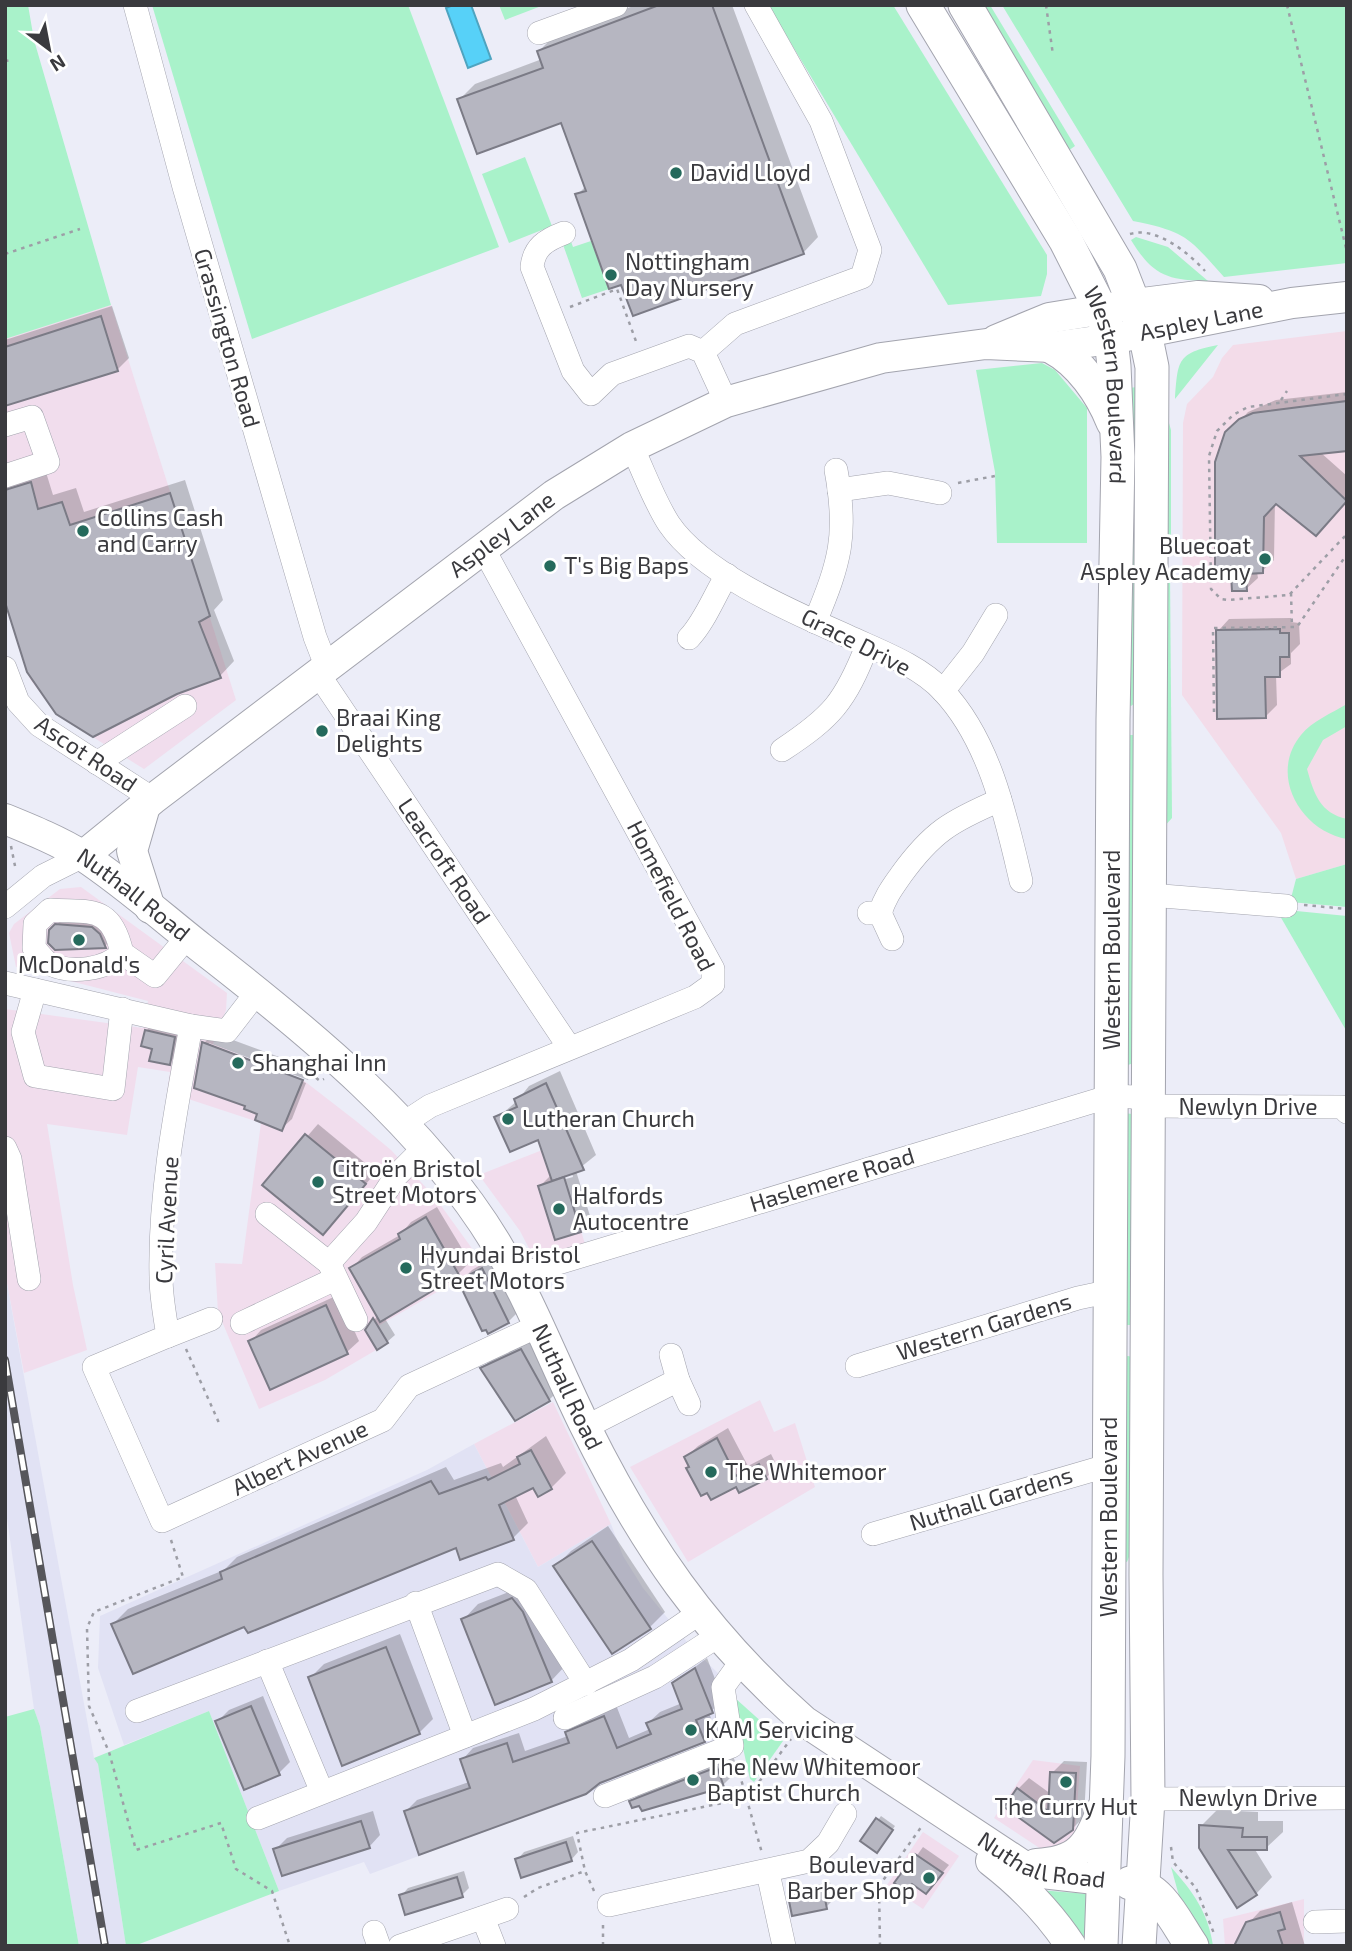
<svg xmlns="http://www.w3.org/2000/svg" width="1352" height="1951" font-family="'Exo 2',sans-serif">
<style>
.commercial{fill:#f1dded}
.built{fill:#e1e2f4}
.education{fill:#f3dce9}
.green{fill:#a9f2ca}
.water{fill:#57d1f8;stroke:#4ea4c0;stroke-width:2}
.shadow{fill:#0003;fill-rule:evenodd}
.building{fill:#b6b6c1;stroke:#7b7b86;stroke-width:2}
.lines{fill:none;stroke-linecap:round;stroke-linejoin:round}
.minor-casing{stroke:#a3a4ae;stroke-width:24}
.major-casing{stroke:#a3a4ae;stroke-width:32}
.highway-casing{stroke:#a3a4ae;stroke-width:35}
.path{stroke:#9d9ea6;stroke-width:2.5;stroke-dasharray:3.5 5;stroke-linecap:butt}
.minor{stroke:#fff;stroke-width:23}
.major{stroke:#fff;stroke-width:30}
.highway{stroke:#fff;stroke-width:33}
.rail-casing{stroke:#56565b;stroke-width:8}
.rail{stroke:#fff;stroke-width:5;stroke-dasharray:16;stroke-linecap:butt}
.poi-dot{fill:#256a5c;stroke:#fff;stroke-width:2.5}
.labels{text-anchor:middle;stroke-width:6;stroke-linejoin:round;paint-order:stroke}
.poi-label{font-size:23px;fill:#3a3a3e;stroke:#fff;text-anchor:start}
.street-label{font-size:23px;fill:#3a3a3e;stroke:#fff}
</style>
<rect width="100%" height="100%" fill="#ecedf8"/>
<g class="commercial">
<path d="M111 305 236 700 144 769 56 714 30 679 5 602V339Z"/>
<path d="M81 887 227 993 226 1010 213 1044 303 1080 356 1121 391 1150 434 1196 484 1265 378 1326 388 1343 325 1380 259 1409 218 1312 215 1263 242 1264 261 1123 167 1092 170 1072 138 1067 127 1135 47 1124 73 1285 87 1350 24 1373 5 1273V1009L143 1028 148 1001 16 967 9 933 14 924 60 889Z"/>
<path d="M555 1145 585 1244 535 1260 520 1231 479 1175Z"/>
<path d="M760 1400 774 1432 795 1423 815 1487 688 1562 630 1467Z"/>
<path d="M553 1402 611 1524 538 1567 474 1444Z"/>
<path d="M1033 1760 1080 1766 1075 1836 1065 1846 1044 1851 994 1818Z"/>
<path d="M923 1832 959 1856 923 1909 887 1885Z"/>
<path d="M1304 1899V1946H1225L1223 1919Z"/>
</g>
<g class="built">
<path d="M5 1273 94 1758 98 1764 126 1946H79L40 1726 34 1709 5 1504Z"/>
<path d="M474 1444 538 1567 611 1524 623 1556 643 1588 692 1648 722 1677 725 1738 586 1794 370 1874 364 1862 279 1891 209 1711 124 1745 98 1668 100 1616 427 1470Z"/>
</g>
<path class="education" d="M1347 331V864L1296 879 1281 833 1182 695 1183 423 1187 404 1213 377 1222 358 1233 345Z"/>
<g class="green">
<path d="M5 5H28L34 40 111 305 5 339Z"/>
<path d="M152 5H408L499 247 252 339Z"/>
<path d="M499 5H544L505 20Z"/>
<path d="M768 5H893L1047 255V274L1041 296 948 305Z"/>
<path d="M982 5H990L1075 146 1068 151Z"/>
<path d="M1002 5H1347V263L1224 277C1188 237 1187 232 1133 221Z"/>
<path d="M525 157 552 226 509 243 482 174Z"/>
<path d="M569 236 573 247 591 241 609 289 582 298 561 239Z"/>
<path d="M1136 237 1168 247 1208 281C1167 280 1153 276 1131 240Z"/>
<path d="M1218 345 1175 399C1178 360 1177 353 1218 345Z"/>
<path d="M1042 363 1055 370 1087 408V543H997L995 472 976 370Z"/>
<path d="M1138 387 1135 703 1131 706 1126 703 1128 388Z"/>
<path d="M1167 416 1171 430V544H1164Z"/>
<path d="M1164 570 1170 572 1172 818 1161 830Z"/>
<path d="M1347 704V726L1323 740 1307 769C1314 794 1320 813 1347 819V839C1301 831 1268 775 1301 735 1312 721 1332 713 1347 704Z"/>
<path d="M1130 735H1134L1133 1063 1126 1066 1124 737Z"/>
<path d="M1347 864V907L1290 902 1296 879Z"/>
<path d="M1276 909 1347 916V1032Z"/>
<path d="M1124 1113 1132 1114 1133 1322 1130 1325H1127Z"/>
<path d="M1128 1356 1132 1357 1133 1547 1127 1562 1119 1560 1123 1357Z"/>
<path d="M735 1698 783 1741 754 1782 750 1779 732 1700Z"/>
<path d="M34 1709 40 1726 79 1946H5V1717Z"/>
<path d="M209 1711 279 1891 134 1946H126L98 1764 94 1758Z"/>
<path d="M1171 1867C1193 1892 1208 1912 1213 1946H1204L1181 1903Z"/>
<path d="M1039 1890 1088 1894 1084 1944Z"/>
</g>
<path class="water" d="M453 5H471L491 59 468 68 446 8Z"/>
<g class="shadow">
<path d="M636 5H732L818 237 803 253 622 283 577 195 586 186 562 121 459 100 475 84 542 59 539 51 554 36Z"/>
<path d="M112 306 129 358 117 370 5 405V340Z"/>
<path d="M1347 392V449L1320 452 1347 476V500L1327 522 1275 500 1274 560 1262 571 1257 572 1258 578 1246 589 1217 455 1222 441 1248 412 1276 400Z"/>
<path d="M45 469 53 495 76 488 84 512 185 480 223 600 214 610 234 661 220 676 5 596V475Z"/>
<path d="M1291 618V622L1299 623 1300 644 1291 653V664L1276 675 1277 705 1265 717 1218 631 1229 619Z"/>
<path d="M68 914 116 935 104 947 50 931Z"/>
<path d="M154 1023 181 1030 176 1056 169 1063 154 1047 146 1031Z"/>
<path d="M214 1033 312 1069 308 1080 209 1043V1047L306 1083 292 1119 281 1129 247 1105 204 1043Z"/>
<path d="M560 1071 596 1155 576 1171 591 1219 580 1230 540 1186 552 1174 539 1137 497 1118 517 1101 529 1086ZM572 1173 573 1177 551 1183V1180Z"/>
<path d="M318 1124 376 1172 334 1222 265 1185Z"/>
<path d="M437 1207 470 1262 458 1274 384 1317 395 1335 387 1342 367 1330 378 1315 351 1269 362 1257 400 1235 411 1222Z"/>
<path d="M494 1257 519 1311 508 1322 460 1282 472 1270Z"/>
<path d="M338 1295 359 1341 347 1352 271 1388 250 1342 261 1330Z"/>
<path d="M532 1340 560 1389 549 1400 482 1368 493 1358Z"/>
<path d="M728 1428 748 1466 771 1454 777 1466 766 1478 708 1490 686 1457 698 1446Z"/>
<path d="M546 1436 566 1473 551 1488 534 1485 515 1495 528 1523 513 1538 457 1545 245 1625 113 1624 128 1609 224 1570 237 1557 446 1467 454 1480 501 1463 503 1467Z"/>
<path d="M608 1526 665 1612 650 1627 556 1566 571 1551Z"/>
<path d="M529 1584 566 1665 551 1681 463 1620 478 1604Z"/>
<path d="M400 1634 433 1719 419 1733 310 1678 324 1664Z"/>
<path d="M707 1658 723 1700 709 1713 715 1729 704 1740 406 1811 417 1800 469 1782 462 1760 473 1748 519 1733 525 1751 568 1736 567 1732 578 1721 616 1705 629 1738 650 1729 648 1723 660 1712 682 1703 674 1683Z"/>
<path d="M263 1696 290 1762 279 1773 218 1721 229 1710Z"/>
<path d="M732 1753 738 1770 723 1785 640 1803 631 1802 647 1786Z"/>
<path d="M1064 1761 1087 1762 1084 1817 1072 1829 1018 1789 1029 1778 1051 1794 1052 1773Z"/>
<path d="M1217 1810 1258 1812V1821H1283V1832L1266 1848H1254L1272 1877 1256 1894 1201 1826Z"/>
<path d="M373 1811 380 1835 369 1847 275 1850 287 1838Z"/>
<path d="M881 1816 895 1826 880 1848 862 1841Z"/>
<path d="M573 1836 578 1852 571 1860H517L524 1852Z"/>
<path d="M923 1847 949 1865 933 1884 897 1883Z"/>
<path d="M464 1871 469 1888 462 1895 401 1896 408 1888Z"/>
<path d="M830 1882 833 1900 826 1907 790 1896 797 1889Z"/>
<path d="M1292 1902 1305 1946H1238L1244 1928 1260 1911Z"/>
</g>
<g class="building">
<path d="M659 5H712L804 254 633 316 621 285 609 289 575 194 586 191 561 123 477 154 457 99 543 68 537 51Z"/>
<path d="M101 316 118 371 5 406V347Z"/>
<path d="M1347 401V451L1300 456 1347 501 1316 536 1276 504 1264 517 1263 573 1246 574 1247 591H1232L1231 574 1215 575V462L1225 432 1239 419 1253 413Z"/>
<path d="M31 482 38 509 62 502 70 525 170 493 210 616 199 622 221 678 177 694 93 737 56 714 27 672 5 602V490Z"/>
<path d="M1280 629V633H1289V657H1280V677H1265L1266 718 1217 719 1216 630Z"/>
<path d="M55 924 92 927 100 934 106 948 55 950 48 943 49 930Z"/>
<path d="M145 1030 175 1037 170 1065 149 1061 152 1049 141 1046Z"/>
<path d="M202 1042 303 1080 282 1131 255 1120 257 1114 244 1109 245 1106 194 1088Z"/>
<path d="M546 1083 584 1170 552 1181 538 1140 510 1152 494 1117 517 1107 514 1099Z"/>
<path d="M305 1134 366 1184 323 1235 262 1185Z"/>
<path d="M564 1177 581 1232 555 1240 538 1186Z"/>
<path d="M426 1217 459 1275 380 1322 349 1268 400 1239 398 1234Z"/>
<path d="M482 1268 509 1323 488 1334 486 1330 482 1331 458 1281Z"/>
<path d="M326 1305 348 1354 270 1390 248 1341Z"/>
<path d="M373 1318 388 1343 377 1350 365 1330Z"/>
<path d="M521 1349 550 1401 515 1421 480 1368Z"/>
<path d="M717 1438 736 1476 759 1464 767 1479 739 1493 736 1487 711 1500 707 1493 701 1496 686 1468 689 1467 684 1457Z"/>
<path d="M531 1450 552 1489 538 1497 533 1488 499 1505 514 1540 460 1560 456 1548 248 1633 244 1627 133 1674 111 1624 222 1579 220 1572 431 1481 439 1494 486 1477 488 1480 520 1464 517 1457Z"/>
<path d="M592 1541 651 1629 612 1654 553 1566Z"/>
<path d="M512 1598 523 1612 552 1682 495 1705 461 1619Z"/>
<path d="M386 1647 420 1734 342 1766 308 1677Z"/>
<path d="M695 1668 713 1713 696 1720 705 1742 600 1783 586 1794 419 1855 404 1811 470 1788 460 1759 507 1743 513 1762 569 1743 565 1732 604 1716 617 1748 651 1734 646 1723 682 1709 672 1683Z"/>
<path d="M251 1706 280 1775 244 1790 215 1721Z"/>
<path d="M717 1767 724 1787 642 1811 639 1806 632 1808 629 1801Z"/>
<path d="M1050 1772 1076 1773 1073 1830 1054 1843 1004 1807 1017 1788 1048 1811Z"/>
<path d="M876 1818 893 1830 877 1853 860 1841Z"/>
<path d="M361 1821 370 1848 282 1876 273 1849Z"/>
<path d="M1199 1825 1243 1828 1242 1837H1267V1850H1228L1257 1895 1237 1908 1199 1848Z"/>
<path d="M566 1842 572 1861 521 1878 515 1859Z"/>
<path d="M915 1854 943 1873 926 1894 912 1884 906 1891 894 1883Z"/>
<path d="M457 1877 463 1897 405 1915 399 1895Z"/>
<path d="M823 1889 827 1909 792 1916 788 1896Z"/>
<path d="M1280 1912 1285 1929 1278 1931 1283 1946H1234L1246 1922Z"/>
</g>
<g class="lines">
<g class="minor-casing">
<g id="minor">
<path d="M135 5 184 187 315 637 327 668"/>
<path d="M539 33 616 5"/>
<path d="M564 233C546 240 534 247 532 267L573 371 591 394 612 374 689 346 703 352 726 402"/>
<path d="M703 352 735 324 862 277 870 250 821 121 756 5"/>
<path d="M5 425 32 417 48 462 5 476"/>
<path d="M632 447C644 472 654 501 669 524 703 574 793 612 847 636 879 651 919 665 943 691 990 741 1006 817 1021 881"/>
<path d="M839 490 888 483 940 493"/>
<path d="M815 622C840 562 848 535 836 470"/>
<path d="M689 638C705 621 714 596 727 575"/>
<path d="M5 668 18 702 39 725 153 799"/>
<path d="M319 675 569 1047"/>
<path d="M943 691 973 653 996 615"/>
<path d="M782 750C832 717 845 702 867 646"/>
<path d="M97 763 185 706"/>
<path d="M1150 895 1286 906"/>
<path d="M5 907 43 876 83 856"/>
<path d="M869 913H880L892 939"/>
<path d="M880 913C885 897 892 888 901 875 932 832 951 821 1000 800"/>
<path d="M122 953C106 970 71 974 50 964 44 961 39 953 34 948L35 924 50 910C91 913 111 904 122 953L155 976 187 937"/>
<path d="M5 983 191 1026 227 1031 257 992"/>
<path d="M35 990 23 1032 35 1076 113 1089 122 1009"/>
<path d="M191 1026C176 1108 159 1194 161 1277 161 1297 165 1317 168 1336L94 1367 162 1521 383 1420 409 1386 540 1325"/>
<path d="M404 1123 430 1106 695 997 713 984V969L483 548"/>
<path d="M5 1148 10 1159 29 1279"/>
<path d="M267 1214 329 1263 356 1320"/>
<path d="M329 1263 366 1222 396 1176 423 1149"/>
<path d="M515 1276 1111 1096 1135 1097 1148 1106 1342 1107 1347 1112"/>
<path d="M242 1323 335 1279"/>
<path d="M168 1336 211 1319"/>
<path d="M671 1355 678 1380"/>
<path d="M857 1366 1078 1298 1111 1291"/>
<path d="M586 1427 678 1380 689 1404"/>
<path d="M873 1534 1110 1465"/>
<path d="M416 1603 465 1736"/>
<path d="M267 1661 322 1792"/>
<path d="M137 1711 498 1574 526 1590 586 1684"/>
<path d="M565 1718 655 1677 718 1636"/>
<path d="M605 1796 732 1746 723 1687 741 1662"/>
<path d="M1148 1799 1347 1798"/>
<path d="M258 1818 534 1709 631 1660 698 1614"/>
<path d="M768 1873 784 1946"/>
<path d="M609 1905 809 1861 828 1843 845 1814"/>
<path d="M483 1918 494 1946"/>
<path d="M1315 1922 1347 1921"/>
<path d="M374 1932 379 1946"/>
<path d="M400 1946 507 1909"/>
</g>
</g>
<g class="major-casing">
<g id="major">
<path d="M996 340 1049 318 1135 304 1198 296 1259 300"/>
<path d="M145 806 132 851 150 908"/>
<path id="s1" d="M5 819C32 830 59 841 83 856 124 883 162 917 200 947 307 1030 425 1126 496 1243 531 1301 555 1365 585 1426 643 1543 705 1634 804 1721L1022 1865 1042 1873 1104 1880"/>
<path id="s2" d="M83 856 153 799 554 495 632 447 726 402 881 358 986 344 1052 347 1111 339 1292 303 1347 297"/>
<path d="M991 1861C1022 1885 1050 1914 1071 1946"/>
<path d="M1036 1864C1080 1862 1088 1845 1103 1807"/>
</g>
</g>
<g class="highway-casing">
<g id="highway">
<path id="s3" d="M923 5 1066 241 1101 310 1111 339 1114 366 1118 457 1113 720 1108 1756 1101 1946"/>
<path d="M965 5 1120 269 1145 333 1152 367 1146 1575 1148 1799 1139 1946"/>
<path d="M1052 347C1080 362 1101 392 1113 422"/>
<path d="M1130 1883C1161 1886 1176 1923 1192 1946"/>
</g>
</g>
<g class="path">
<path d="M1046 5 1053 55"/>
<path d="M1287 5 1347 252"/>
<path d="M5 61 11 60"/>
<path d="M1130 234C1156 226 1189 253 1205 271"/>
<path d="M5 254 80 229"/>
<path d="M570 307 617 289 637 344"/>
<path d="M1347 394 1248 407 1233 415 1217 431 1209 456 1211 589 1221 599 1228 600 1289 595 1347 534"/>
<path d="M1281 400 1287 391"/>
<path d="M958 483 995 476"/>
<path d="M1291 593 1292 627"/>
<path d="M1214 712 1213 628 1297 627 1347 554"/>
<path d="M11 846 16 871"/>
<path d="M1304 905 1347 909"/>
<path d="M296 1062 320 1081 324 1079"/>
<path d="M186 1349 219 1423"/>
<path d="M171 1540 183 1577 94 1612 87 1628 89 1706 109 1752 136 1850 221 1823 236 1869 272 1891 290 1946"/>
<path d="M737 1765 762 1853"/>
<path d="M1171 1847 1173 1862 1196 1888 1215 1936"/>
<path d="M594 1891 585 1871 577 1833 747 1798 791 1739"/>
<path d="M524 1897 538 1888 585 1871"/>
<path d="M603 1925V1946"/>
<path d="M880 1946 879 1886 922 1826"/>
</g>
<use href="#minor" class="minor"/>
<use href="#major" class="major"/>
<use href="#highway" class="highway"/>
<g class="rail-casing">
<path id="rail" d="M5 1360 105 1946"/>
</g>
<use href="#rail" class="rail"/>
</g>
<g class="poi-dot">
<circle cx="676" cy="173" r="7"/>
<circle cx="611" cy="275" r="7"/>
<circle cx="83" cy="531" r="7"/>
<circle cx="1265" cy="559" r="7"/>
<circle cx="550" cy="566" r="7"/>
<circle cx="322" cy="731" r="7"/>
<circle cx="79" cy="940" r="7"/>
<circle cx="238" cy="1063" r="7"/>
<circle cx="508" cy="1119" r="7"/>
<circle cx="318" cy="1182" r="7"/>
<circle cx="559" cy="1209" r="7"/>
<circle cx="406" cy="1268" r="7"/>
<circle cx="711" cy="1472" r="7"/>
<circle cx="691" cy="1730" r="7"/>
<circle cx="693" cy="1780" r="7"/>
<circle cx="1066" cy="1782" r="7"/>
<circle cx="929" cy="1878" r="7"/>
</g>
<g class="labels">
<g class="poi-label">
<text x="690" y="181">David Lloyd</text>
<text x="625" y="270">Nottingham<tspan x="625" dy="26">Day Nursery</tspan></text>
<text x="97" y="526">Collins Cash<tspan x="97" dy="26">and Carry</tspan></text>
<text x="1251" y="554" text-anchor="end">Bluecoat<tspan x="1251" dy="26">Aspley Academy</tspan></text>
<text x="564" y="574">T's Big Baps</text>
<text x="336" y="726">Braai King<tspan x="336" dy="26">Delights</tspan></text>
<text x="79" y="973" text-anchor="middle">McDonald's</text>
<text x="252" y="1071">Shanghai Inn</text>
<text x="522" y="1127">Lutheran Church</text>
<text x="332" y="1177">Citroën Bristol<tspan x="332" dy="26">Street Motors</tspan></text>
<text x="573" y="1204">Halfords<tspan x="573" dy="26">Autocentre</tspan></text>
<text x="420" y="1263">Hyundai Bristol<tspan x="420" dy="26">Street Motors</tspan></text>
<text x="725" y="1480">The Whitemoor</text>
<text x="705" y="1738">KAM Servicing</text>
<text x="707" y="1775">The New Whitemoor<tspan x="707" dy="26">Baptist Church</tspan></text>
<text x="1066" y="1815" text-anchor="middle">The Curry Hut</text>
<text x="915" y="1873" text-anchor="end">Boulevard<tspan x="915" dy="26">Barber Shop</tspan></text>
</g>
<g class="street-label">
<text dy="8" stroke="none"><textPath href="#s2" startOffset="1274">Aspley Lane</textPath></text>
<text transform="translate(227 338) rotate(74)" y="8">Grassington Road</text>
<text dy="8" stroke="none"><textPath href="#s3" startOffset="429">Western Boulevard</textPath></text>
<text dy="8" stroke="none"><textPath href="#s2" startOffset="528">Aspley Lane</textPath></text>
<text transform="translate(856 642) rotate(27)" y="8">Grace Drive</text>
<text transform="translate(86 754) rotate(34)" y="8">Ascot Road</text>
<text transform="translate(444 861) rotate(56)" y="8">Leacroft Road</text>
<text transform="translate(671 896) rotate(63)" y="8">Homefield Road</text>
<text dy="8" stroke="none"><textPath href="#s1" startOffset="150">Nuthall Road</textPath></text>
<text transform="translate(1112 950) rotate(-90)" y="8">Western Boulevard</text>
<text x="1248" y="1115">Newlyn Drive</text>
<text transform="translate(832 1180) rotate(-17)" y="8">Haslemere Road</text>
<text transform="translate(167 1220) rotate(-87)" y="8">Cyril Avenue</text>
<text transform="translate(984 1327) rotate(-17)" y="8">Western Gardens</text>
<text dy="8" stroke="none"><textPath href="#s1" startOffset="816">Nuthall Road</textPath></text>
<text transform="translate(300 1458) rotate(-25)" y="8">Albert Avenue</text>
<text transform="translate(991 1499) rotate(-17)" y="8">Nuthall Gardens</text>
<text transform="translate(1109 1517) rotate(-90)" y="8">Western Boulevard</text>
<text x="1248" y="1806">Newlyn Drive</text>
<text dy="8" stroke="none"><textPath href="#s1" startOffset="1508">Nuthall Road</textPath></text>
</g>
</g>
<rect width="1352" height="1951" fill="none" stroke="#3a3a3e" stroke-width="14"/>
<g transform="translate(49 49) rotate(148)" stroke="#ffffff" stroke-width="5" paint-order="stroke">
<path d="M0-5L12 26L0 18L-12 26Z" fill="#3a3a3e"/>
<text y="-10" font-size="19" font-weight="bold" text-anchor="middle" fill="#3a3a3e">N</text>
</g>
</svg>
